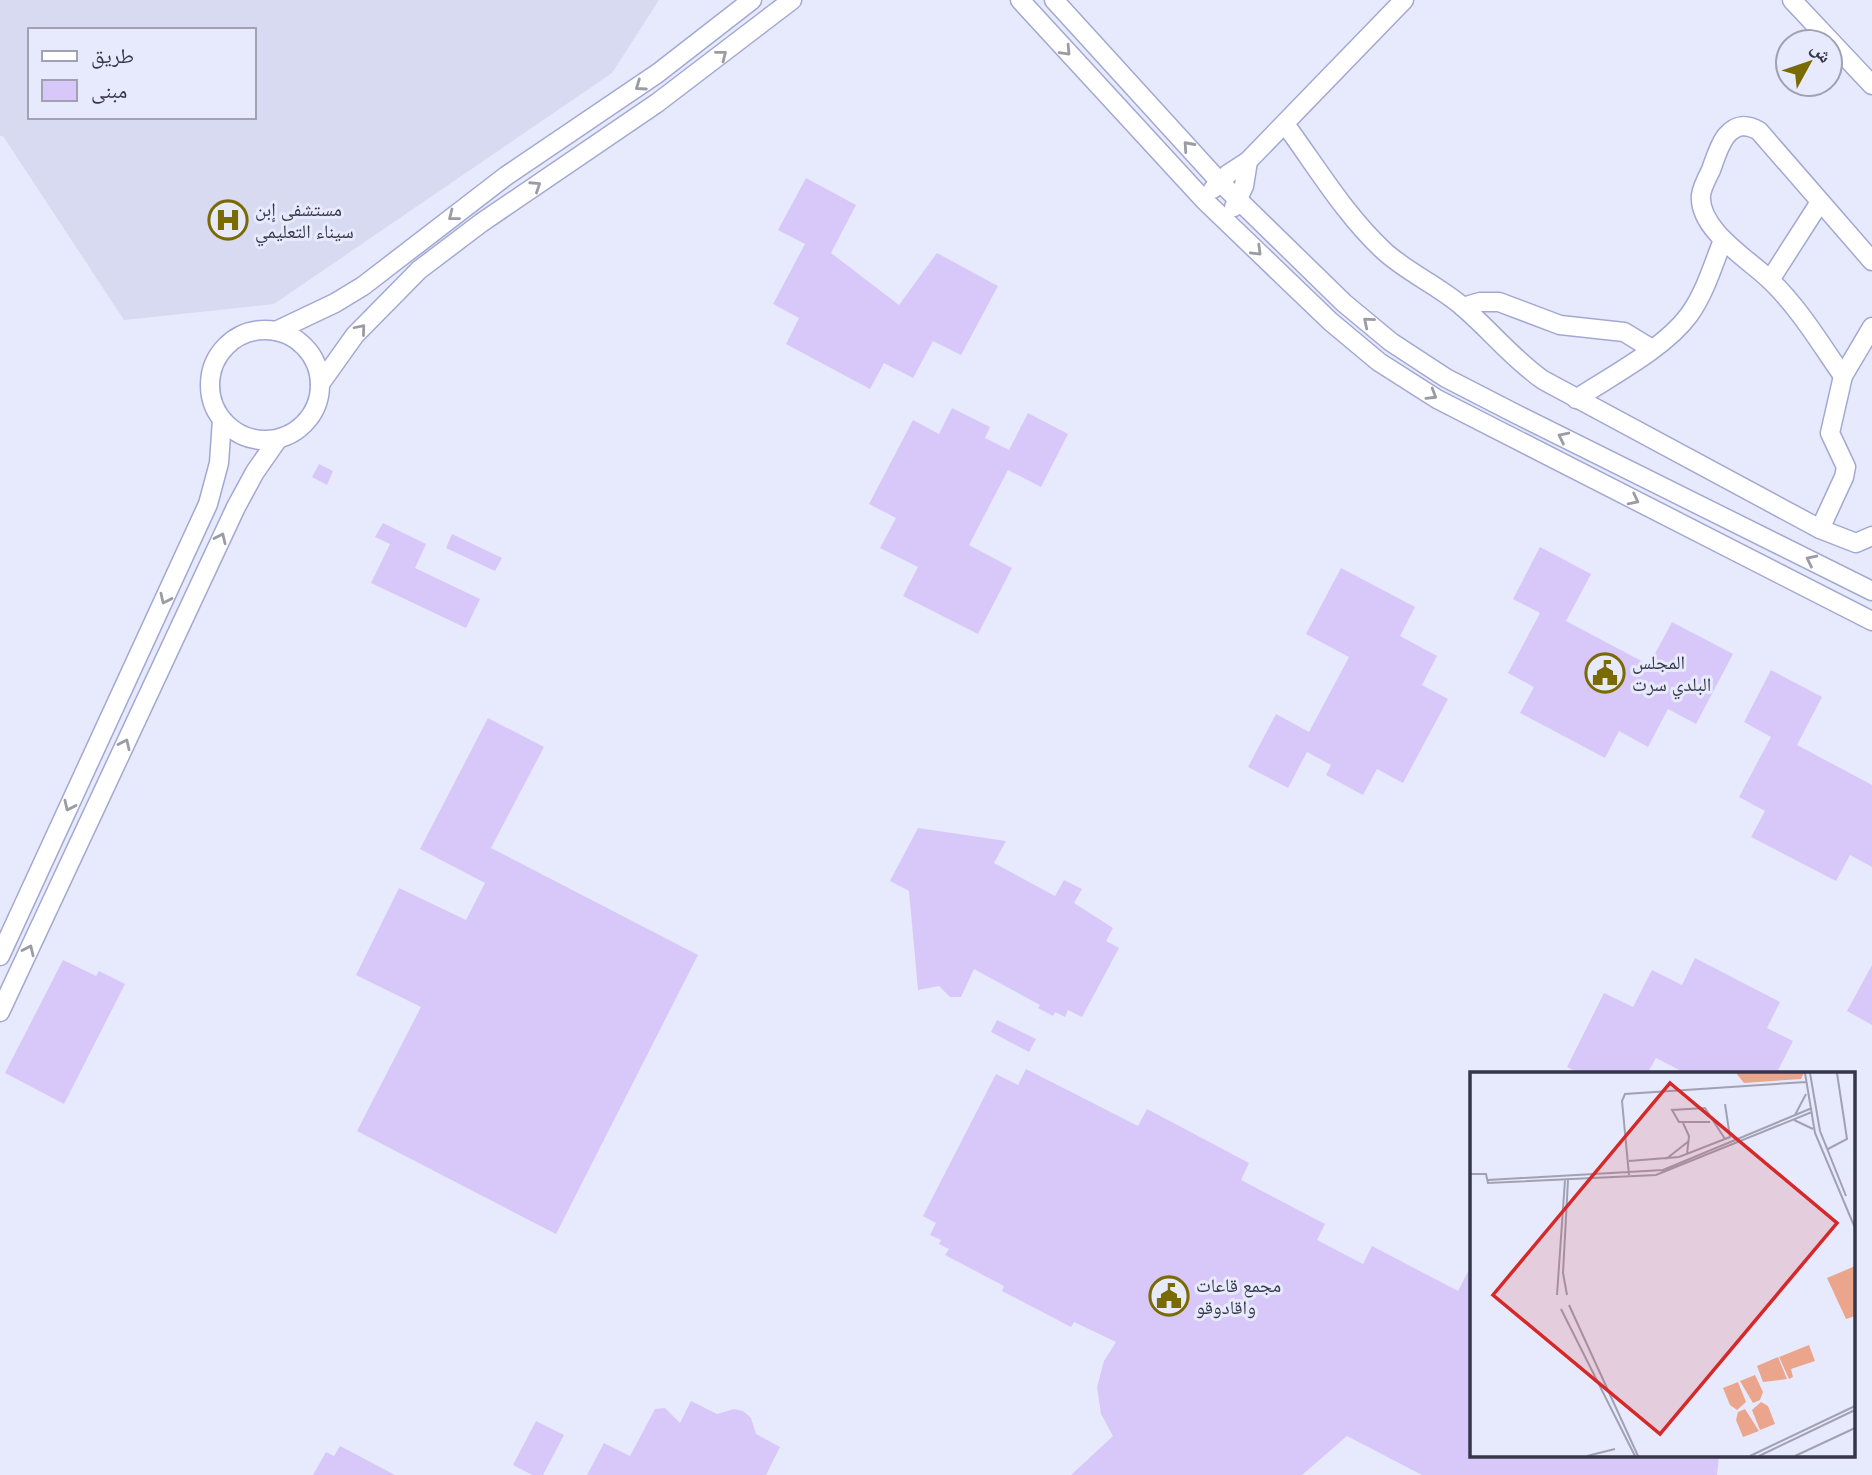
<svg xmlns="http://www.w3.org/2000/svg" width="1872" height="1475" font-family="Lora,'Noto Naskh Arabic',serif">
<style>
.built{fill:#d7daf0;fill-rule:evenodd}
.building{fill:#d8c8f9}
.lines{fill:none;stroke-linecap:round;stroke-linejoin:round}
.minor-casing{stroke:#a3a8d3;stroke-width:21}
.minor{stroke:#fff;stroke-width:18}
.oneway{stroke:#9a9ba4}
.labels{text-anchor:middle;stroke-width:6;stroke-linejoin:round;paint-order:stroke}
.poi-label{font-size:19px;fill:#353749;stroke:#e7eafc;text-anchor:start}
.inset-road{fill:none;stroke:#a0a2b4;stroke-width:2}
.view{fill:#d62828;fill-opacity:0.15;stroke:#d62828;stroke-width:3.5}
.inset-edge{fill:none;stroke:#353749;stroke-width:3.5}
</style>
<rect width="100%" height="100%" fill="#e7eafc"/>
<path class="built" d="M0 0H659L612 73 274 304 124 320 3 136H0ZM30 30H254V117H30Z"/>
<g class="building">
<path d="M806 178 856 205 831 253 899 305 937 253 998 286 961 355 933 341 913 378 884 363 870 389 786 344 799 318 773 304 805 244 778 230Z"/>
<path d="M952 408 990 427 985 438 1009 450 1028 413 1068 434 1041 487 1008 470 969 545 1012 568 978 634 903 596 918 567 880 548 896 518 869 504 913 420 939 434Z"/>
<path d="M319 464 333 471 327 485 312 477Z"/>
<path d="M383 523 426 544 415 568 480 599 466 628 371 583 390 544 375 537Z"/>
<path d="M452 534 502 558 495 571 446 548Z"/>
<path d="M1540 547 1591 574 1566 621 1649 665 1672 622 1733 654 1696 724 1668 709 1648 747 1619 731 1605 758 1520 713 1534 687 1508 673 1540 613 1513 599Z"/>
<path d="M1341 568 1415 607 1400 636 1437 656 1422 685 1448 699 1403 783 1377 769 1363 795 1326 775 1331 765 1307 752 1288 788 1248 767 1276 714 1309 732 1349 657 1306 634Z"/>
<path d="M1771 670 1822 697 1797 745 1872 785V867L1850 855 1836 881 1751 837 1765 811 1739 797 1771 737 1744 722Z"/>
<path d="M488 718 544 747 491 848 698 955 556 1234 357 1131 421 1007 356 975 399 888 466 920 485 883 420 849Z"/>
<path d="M918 828 1006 841 994 863 1055 896 1064 880 1082 889 1074 903 1113 928 1106 941 1119 948 1082 1017 1068 1010 1065 1017 1055 1012 1053 1016 1038 1008 1040 1005 974 969 961 997H950L939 986 918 990 909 891 890 881Z"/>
<path d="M1695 958 1780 1002 1767 1028 1793 1041 1776 1074H1687L1656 1058 1647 1074H1581L1567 1067 1604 993 1633 1007 1652 970 1682 985Z"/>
<path d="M63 960 96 976 99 971 125 984 64 1104 5 1073Z"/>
<path d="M1872 965V1025L1847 1011Z"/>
<path d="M997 1020 1036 1039 1029 1052 991 1032Z"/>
<path d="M1026 1069 1138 1126 1147 1109 1249 1163 1241 1180 1325 1224 1317 1240 1363 1264 1372 1246 1458 1291 1471 1266V1456H1719L1717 1475H1422L1347 1436 1302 1475H1071L1113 1436 1101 1414 1097 1387 1104 1361 1116 1342 1074 1322 1071 1327 1002 1291 1004 1286 945 1255 949 1249 939 1244 941 1240 930 1235 936 1223 923 1216 996 1074 1018 1085Z"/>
<path d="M691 1401 717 1414 734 1409 743 1411 751 1418 756 1434 780 1447 766 1475H587L604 1443 630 1456 655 1409 665 1408 680 1423Z"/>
<path d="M536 1421 564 1435 543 1475H532L513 1465Z"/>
<path d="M340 1446 395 1475H313L326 1452 334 1456Z"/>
</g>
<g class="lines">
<g class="minor-casing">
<g id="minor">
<path d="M1020 0 1204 200 1331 322 1379 362 1437 399 1872 621"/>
<path d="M1054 0 1219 181 1344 303 1391 342 1446 378 1516 414 1872 591"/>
<path d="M1792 0 1872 85"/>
<path d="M1285 124C1316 166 1345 215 1384 251 1408 273 1439 286 1463 307 1491 331 1513 359 1543 380L1820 529 1856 543 1872 536"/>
<path d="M1213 189 1228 174 1248 161 1404 0"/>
<path d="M1234 207 1244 186 1248 161"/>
<path d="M1770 280 1820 202"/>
<path d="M1463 307 1480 302H1499L1560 325 1624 332 1652 349"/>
<circle cx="265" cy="385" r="55"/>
<path d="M276 331 335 303 363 286 506 176 658 73 752 0"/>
<path d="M1843 376C1820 343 1799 308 1771 281 1750 260 1698 230 1701 195 1702 187 1707 178 1711 170 1715 159 1719 145 1726 136 1736 124 1747 124 1759 131L1872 261"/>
<path d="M320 384 355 335 419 270 481 223 657 103 792 0"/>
<path d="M1576 399C1611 376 1665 348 1689 315 1705 293 1713 265 1723 240"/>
<path d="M1820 529 1844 477 1846 467 1830 433 1843 376 1872 327"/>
<path d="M0 956 208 504 219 463 222 420"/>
<path d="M0 1012 236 507 255 472 278 439"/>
</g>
</g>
<use href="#minor" class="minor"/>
</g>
<defs><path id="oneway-chevron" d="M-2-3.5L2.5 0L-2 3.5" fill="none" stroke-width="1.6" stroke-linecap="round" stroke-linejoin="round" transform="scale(1.75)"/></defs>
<g class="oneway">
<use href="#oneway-chevron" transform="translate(1066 51) rotate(47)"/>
<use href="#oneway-chevron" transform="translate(722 55) rotate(-38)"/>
<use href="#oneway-chevron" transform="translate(640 86) rotate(145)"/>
<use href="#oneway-chevron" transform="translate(1188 146) rotate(-132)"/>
<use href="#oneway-chevron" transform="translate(536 186) rotate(-33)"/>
<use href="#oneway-chevron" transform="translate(453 216) rotate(142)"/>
<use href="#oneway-chevron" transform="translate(1257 251) rotate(44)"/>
<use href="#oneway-chevron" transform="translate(1368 322) rotate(-140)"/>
<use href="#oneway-chevron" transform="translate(361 329) rotate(-50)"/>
<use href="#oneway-chevron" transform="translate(1432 395) rotate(31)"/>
<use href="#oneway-chevron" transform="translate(1563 437) rotate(-154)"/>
<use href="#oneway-chevron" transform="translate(1634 500) rotate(27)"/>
<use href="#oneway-chevron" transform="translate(221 538) rotate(-65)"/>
<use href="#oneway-chevron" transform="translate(1811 560) rotate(-154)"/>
<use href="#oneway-chevron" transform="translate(165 599) rotate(115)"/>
<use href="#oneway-chevron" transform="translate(125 744) rotate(-65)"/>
<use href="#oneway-chevron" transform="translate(69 806) rotate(115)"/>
<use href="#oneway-chevron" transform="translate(29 950) rotate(-65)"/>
</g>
<defs>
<g id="hospital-ring" transform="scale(2.0125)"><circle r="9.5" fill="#e7eafc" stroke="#796a02" stroke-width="1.5"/><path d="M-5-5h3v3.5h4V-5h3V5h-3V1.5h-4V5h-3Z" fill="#796a02"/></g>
<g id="civic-ring" transform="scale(2.0125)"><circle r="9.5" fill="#e7eafc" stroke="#796a02" stroke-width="1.5"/><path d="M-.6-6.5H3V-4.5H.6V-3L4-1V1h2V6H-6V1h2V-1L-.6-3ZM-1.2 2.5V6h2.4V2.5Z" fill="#796a02"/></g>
</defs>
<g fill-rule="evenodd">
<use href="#hospital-ring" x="228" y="220"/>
<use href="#civic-ring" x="1605" y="673"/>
<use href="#civic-ring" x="1169" y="1296"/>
</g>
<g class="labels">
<g class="poi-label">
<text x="255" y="216">مستشفى إبن<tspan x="255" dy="22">سيناء التعليمي</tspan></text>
<text x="1632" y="669">المجلس<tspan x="1632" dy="22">البلدي سرت</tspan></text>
<text x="1196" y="1292">مجمع قاعات<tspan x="1196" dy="22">واقادوقو</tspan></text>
</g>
</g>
<g transform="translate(1470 1072)">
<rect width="385" height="385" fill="#e7eafc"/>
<path d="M266 1H334L331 7 274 11ZM385 194V244L376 247 357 206ZM339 273 345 289 321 297 323 305 319 307 309 285ZM308 285 317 307 293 310 287 294ZM285 303 293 320 290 328 283 331 270 309ZM268 310 276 330 267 338 260 333 253 316ZM291 330 298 334 305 352 290 358 282 338ZM275 337 289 359 273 365 266 348 268 340Z" fill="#eca58d"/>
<path class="inset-road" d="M335 1 345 61 385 156M340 1 350 59 376 124M325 43 336 22M324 48 343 57M240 50H209L202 38 235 36 255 67M213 51 219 64 217 82M358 77 377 67 367 1M196 87 219 69M159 89 209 85 260 65 255 32M0 102H16L18 111 186 103 342 40M159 103 152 29 155 22 336 10M18 108 193 98 342 36M87 223 95 108M97 223 93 201 98 108M99 233 168 384M91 237 165 384M117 384 145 377M280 384 385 334M289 384 385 338M325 384 385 356"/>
<path class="view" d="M200 11 367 151 190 362 23 223Z"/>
<rect width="385" height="385" class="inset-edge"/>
</g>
<rect x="28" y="28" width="228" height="91" fill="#e7eafc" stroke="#a0a2b4" stroke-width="2"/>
<rect x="42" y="51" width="35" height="10" fill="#ffffff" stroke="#a0a2b4" stroke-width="2"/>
<text x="91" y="63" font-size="21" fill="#353749">طريق</text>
<rect x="42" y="80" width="35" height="21" fill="#d8c8f9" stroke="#a0a2b4" stroke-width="2"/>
<text x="91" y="98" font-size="21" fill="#353749">مبنى</text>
<g transform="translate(1809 63) rotate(50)"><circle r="33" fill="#e7eafc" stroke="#a0a2b4" stroke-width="2"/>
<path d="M0-5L12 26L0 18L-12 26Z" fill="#796a02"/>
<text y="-10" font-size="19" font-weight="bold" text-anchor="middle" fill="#353749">ش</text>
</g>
</svg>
